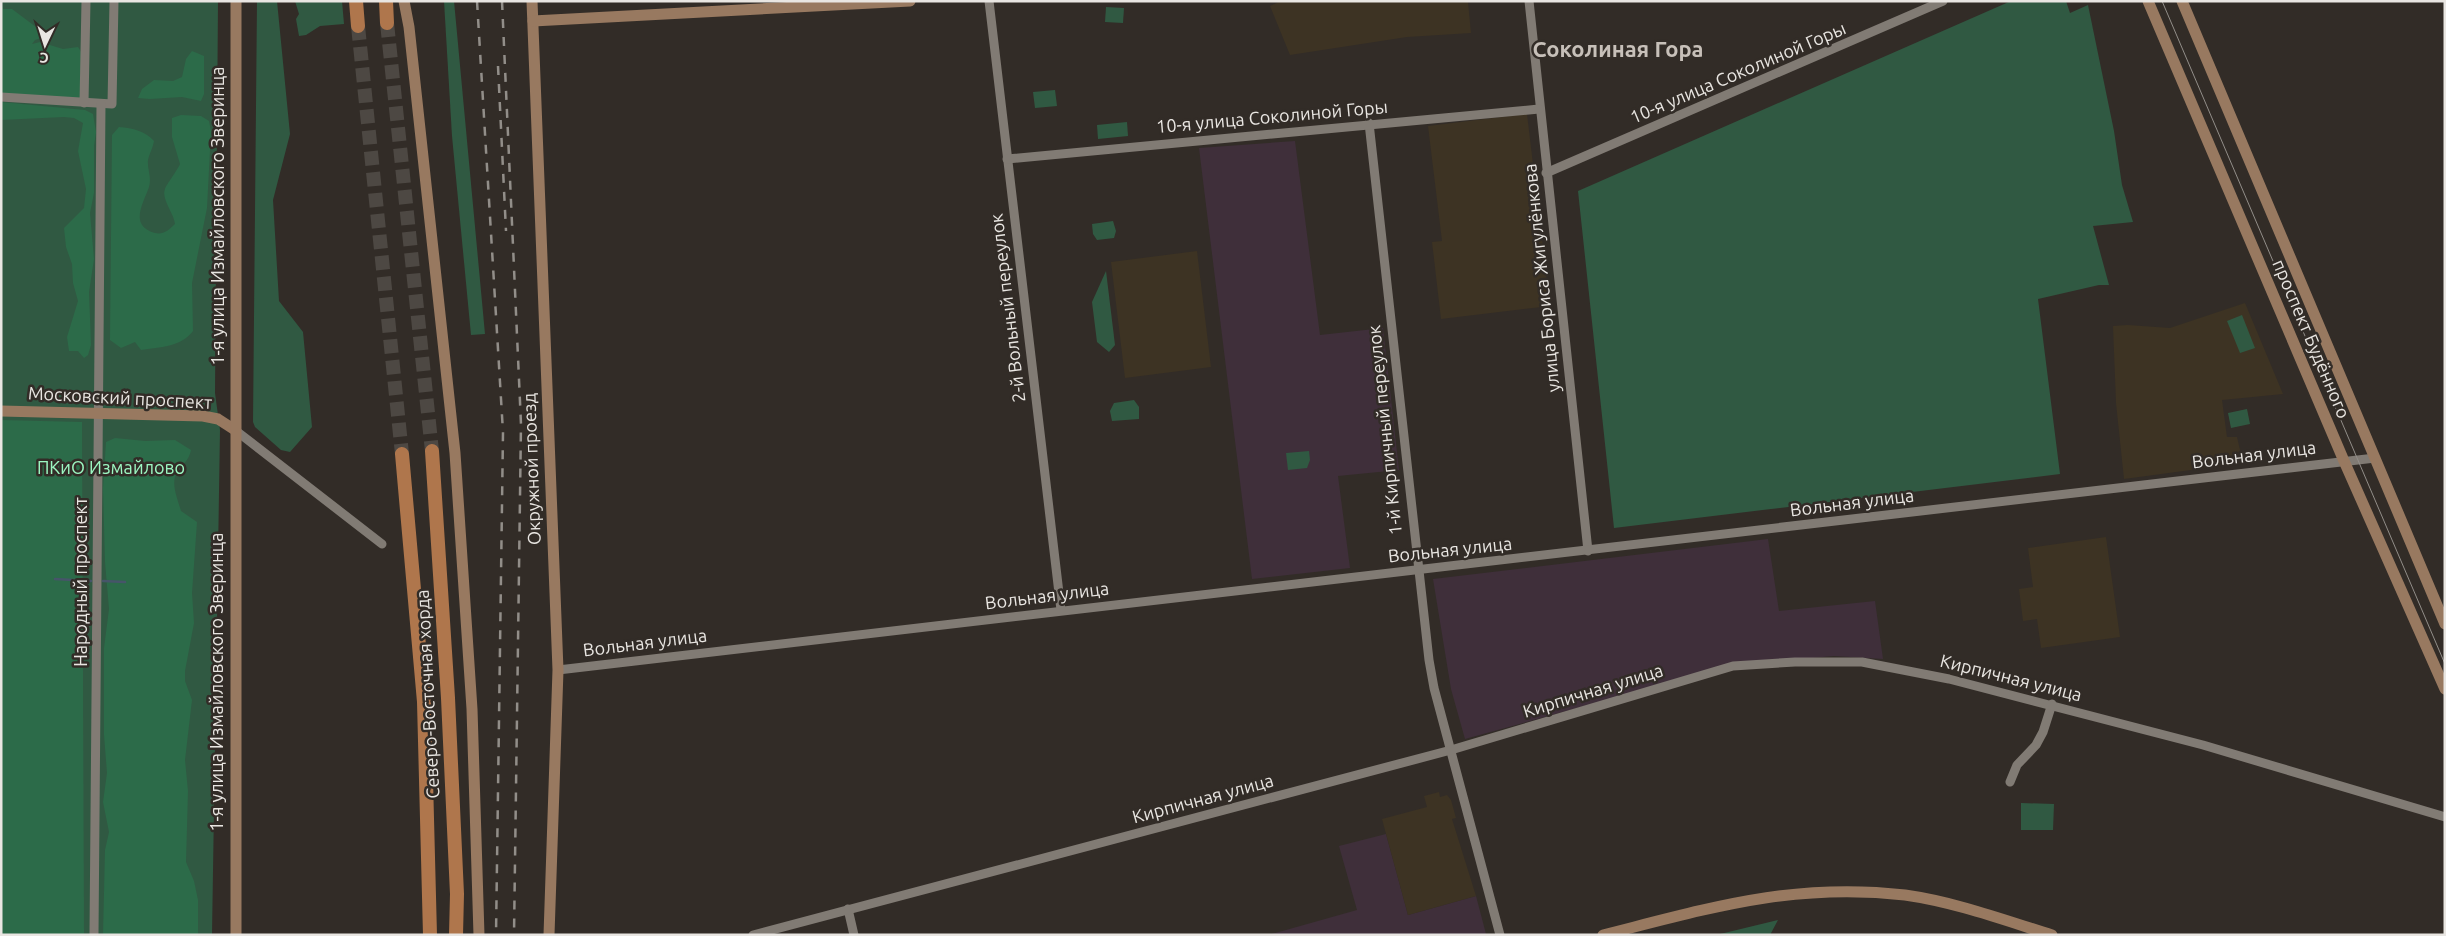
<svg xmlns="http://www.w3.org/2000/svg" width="2446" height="936" font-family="Ubuntu,sans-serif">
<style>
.commercial{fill:#3f2f3a}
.education{fill:#3d3323}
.green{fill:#305942}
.forest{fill:#2c6b49}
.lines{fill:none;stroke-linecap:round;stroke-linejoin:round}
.stream{stroke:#465569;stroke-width:2.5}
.primary-tunnel{stroke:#4d4843;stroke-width:14;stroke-dasharray:14 7;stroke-linecap:butt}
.street{stroke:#817b74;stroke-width:9}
.secondary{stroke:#987960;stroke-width:11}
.primary{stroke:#af764c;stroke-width:14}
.tram{stroke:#928e89;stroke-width:1}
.rail{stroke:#928e89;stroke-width:2.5;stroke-dasharray:9 9;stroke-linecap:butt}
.labels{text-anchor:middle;stroke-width:5;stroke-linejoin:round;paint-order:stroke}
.street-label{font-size:18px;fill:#e9e6e2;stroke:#322c27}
.park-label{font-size:18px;fill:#9cf7c2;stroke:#322c27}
.district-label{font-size:22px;font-weight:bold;fill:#c7c0b9;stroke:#322c27}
</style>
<rect width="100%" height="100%" fill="#322c27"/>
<g class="commercial">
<path d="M1295 141 1320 335 1383 328 1399 470 1338 476 1350 568 1252 579 1199 148Z"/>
<path d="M1768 539 1779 611 1875 601 1883 659 1834 656 1733 665 1465 739 1451 689 1433 579Z"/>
<path d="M1386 834 1408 915 1476 896 1486 934 1268 935 1357 910 1339 846Z"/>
</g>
<g class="education">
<path d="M1281 1H1474L1468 2 1471 33 1407 37 1290 55 1270 6Z"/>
<path d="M1527 114 1550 306 1441 319 1432 242 1442 241 1428 126Z"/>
<path d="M1197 251 1211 367 1125 378 1111 262Z"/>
<path d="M2245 303 2283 394 2222 400 2227 437H2237L2243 463 2124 479 2116 403 2113 326 2128 325 2170 328Z"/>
<path d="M2106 537 2120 637 2041 648 2037 619 2023 621 2019 589 2033 587 2028 548Z"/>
<path d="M1439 792 1440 797 1447 795 1451 800 1456 818 1452 819 1476 896 1408 915 1382 819 1427 807 1424 796Z"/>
</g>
<g class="green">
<path d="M1 1H218L215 393 220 430 212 935H1Z"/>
<path d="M257 1H277L290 134 273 200 279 301 303 332 312 427 290 452 281 450 255 427 253 422Z"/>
<path d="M295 1H342L344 24 320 26 306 35 299 36 296 19 299 14Z"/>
<path d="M444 1H454L485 334 471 335 452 136Z"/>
<path d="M2011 1H2066L2070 13 2088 5 2114 131 2122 185 2133 222 2093 226 2109 285H2099L2038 299 2060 474 1614 528 1578 191Z"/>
<path d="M1106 7 1124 8 1123 23 1105 22Z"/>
<path d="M1055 90 1057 106 1035 108 1033 92Z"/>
<path d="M1127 122 1128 136 1098 139 1097 125Z"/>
<path d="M1113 221 1116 231 1114 238 1097 240 1093 234 1092 224Z"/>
<path d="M1106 271 1115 345 1109 352 1097 342 1092 302Z"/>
<path d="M2242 315 2255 348 2240 353 2227 321Z"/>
<path d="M1134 400 1139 407V419L1112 421 1110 411 1114 403Z"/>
<path d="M2247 409 2250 424 2231 428 2228 413Z"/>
<path d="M1309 451 1310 460 1307 468 1288 470 1286 453Z"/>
<path d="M2021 803 2054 804 2053 830H2021Z"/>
<path d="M1778 920 1770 935H1716Z"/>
</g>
<g class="forest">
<path d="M1 1 3 9H12L44 33V37L35 40 32 44 40 42 63 49 78 47C88 59 81 84 80 98L1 95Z"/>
<path d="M192 51 204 56V94L201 101 182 97 150 99 138 98 142 89 154 80 173 81 182 77 186 59Z"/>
<path d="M1 102 85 110 93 114 96 132 94 146V193L90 213 94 259 89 292 91 345 88 355 84 358 78 351H69L67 337 78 301 73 283 72 264 66 247 64 228 84 208 86 189 78 151 83 123 74 118 64 117 1 120Z"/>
<path d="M181 115 201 116 209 121 211 131 207 208 192 283 193 331C181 347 160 347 141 350L135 342 121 348 110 340 112 135 119 127C133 128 145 131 154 141 153 148 149 154 148 160 147 169 152 177 149 187 144 202 128 226 155 233 163 235 169 230 175 224 174 213 161 199 165 189 166 185 177 171 180 164L172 137V118Z"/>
<path d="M1 420 82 422 84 935H1Z"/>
<path d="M115 438 145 441 175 440 191 450C189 461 182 464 177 473 170 483 178 500 181 511L197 522 192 593 194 623 185 671V681L192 700 185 760 188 791 186 862 194 881 198 900V935H103L105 850 109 832 103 802 107 773 104 735V648L109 609 105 562 103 488 106 442Z"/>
</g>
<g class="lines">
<g class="stream">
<path d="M55 579 91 581"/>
<path d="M103 581 125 582"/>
</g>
<g class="primary-tunnel">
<path d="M387 23 432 451"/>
<path d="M358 26 402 454"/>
</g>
<g class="street">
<path d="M989 1 1061 610"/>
<path d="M1529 1 1588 551"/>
<path d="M1 97 112 104 114 1"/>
<path d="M84 103 86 1"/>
<path d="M1369 123 1429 660 1434 688 1500 935"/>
<path d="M1007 159 1539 109"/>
<path d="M1546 173 1943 1"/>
<path d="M235 430 382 544"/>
<path d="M558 670 2375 458"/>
<path d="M2010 782 2017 765 2036 745 2043 732 2052 704"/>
<path d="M848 909 854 935"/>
<path d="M94 935 101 104"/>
<path d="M753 935 1451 750 1733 666 1795 662H1862L1949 679 2203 745 2445 817"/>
</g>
<g class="secondary">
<path d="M404 1 409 27 455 453 472 709 479 935"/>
<path d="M532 1 558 670 549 935"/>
<path d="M2148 1 2344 461 2445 689"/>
<path d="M2182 1 2445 624"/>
<path d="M533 21 910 1"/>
<path d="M1 411 203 416 218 419 235 430"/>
<path d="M236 935V1"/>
<path d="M1603 935C1710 908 1794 882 1905 895 1955 902 2004 920 2052 935"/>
</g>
<g class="primary">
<path d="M356 1 358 26"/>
<path d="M386 1 387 23"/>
<path d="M432 451 448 698 457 894 456 935"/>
<path d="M402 454 424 702 430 935"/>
</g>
<path class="tram" d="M2162 1 2445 664"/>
<g class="rail">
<path d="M477 1 503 432 496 935"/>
<path d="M502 1 521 424 514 935"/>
<path d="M498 66 506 231"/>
</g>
</g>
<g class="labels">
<g class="street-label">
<text transform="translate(1738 73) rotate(-23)" y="6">10-я улица Соколиной Горы</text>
<text transform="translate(1272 117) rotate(-5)" y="6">10-я улица Соколиной Горы</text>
<text transform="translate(218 216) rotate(-90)" y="6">1-я улица Измайловского Зверинца</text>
<text transform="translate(1542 278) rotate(-96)" y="6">улица Бориса Жигулёнкова</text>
<text transform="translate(1008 308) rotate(-97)" y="6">2-й Вольный переулок</text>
<text transform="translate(2311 339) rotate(67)" y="6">проспект Будённого</text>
<text transform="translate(120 398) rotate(3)" y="6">Московский проспект</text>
<text transform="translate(1385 430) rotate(-96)" y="6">1-й Кирпичный переулок</text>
<text transform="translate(2254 455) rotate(-7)" y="6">Вольная улица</text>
<text transform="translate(532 469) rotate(-92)" y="6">Окружной проезд</text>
<text transform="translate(1852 503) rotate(-7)" y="6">Вольная улица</text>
<text transform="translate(1450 550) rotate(-6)" y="6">Вольная улица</text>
<text transform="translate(81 582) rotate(-90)" y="6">Народный проспект</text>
<text transform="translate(1047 596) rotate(-7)" y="6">Вольная улица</text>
<text transform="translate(645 643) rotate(-7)" y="6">Вольная улица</text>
<text transform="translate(2011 678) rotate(14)" y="6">Кирпичная улица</text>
<text transform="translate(217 682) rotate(-90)" y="6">1-я улица Измайловского Зверинца</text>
<text transform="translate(1593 691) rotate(-17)" y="6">Кирпичная улица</text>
<text transform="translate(428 694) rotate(-93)" y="6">Северо-Восточная хорда</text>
<text transform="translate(1203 799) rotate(-15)" y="6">Кирпичная улица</text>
</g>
<g class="park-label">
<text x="111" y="474">ПКиО Измайлово</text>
</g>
<g class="district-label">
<text x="1618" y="57">Соколиная Гора</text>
</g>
</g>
<rect width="2446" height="936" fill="none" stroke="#e9e6e2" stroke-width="5"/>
<g transform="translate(45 45) rotate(184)" stroke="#322c27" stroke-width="4" paint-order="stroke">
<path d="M0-4L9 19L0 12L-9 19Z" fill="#e9e6e2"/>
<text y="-8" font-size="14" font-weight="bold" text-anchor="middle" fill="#e9e6e2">С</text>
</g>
</svg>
